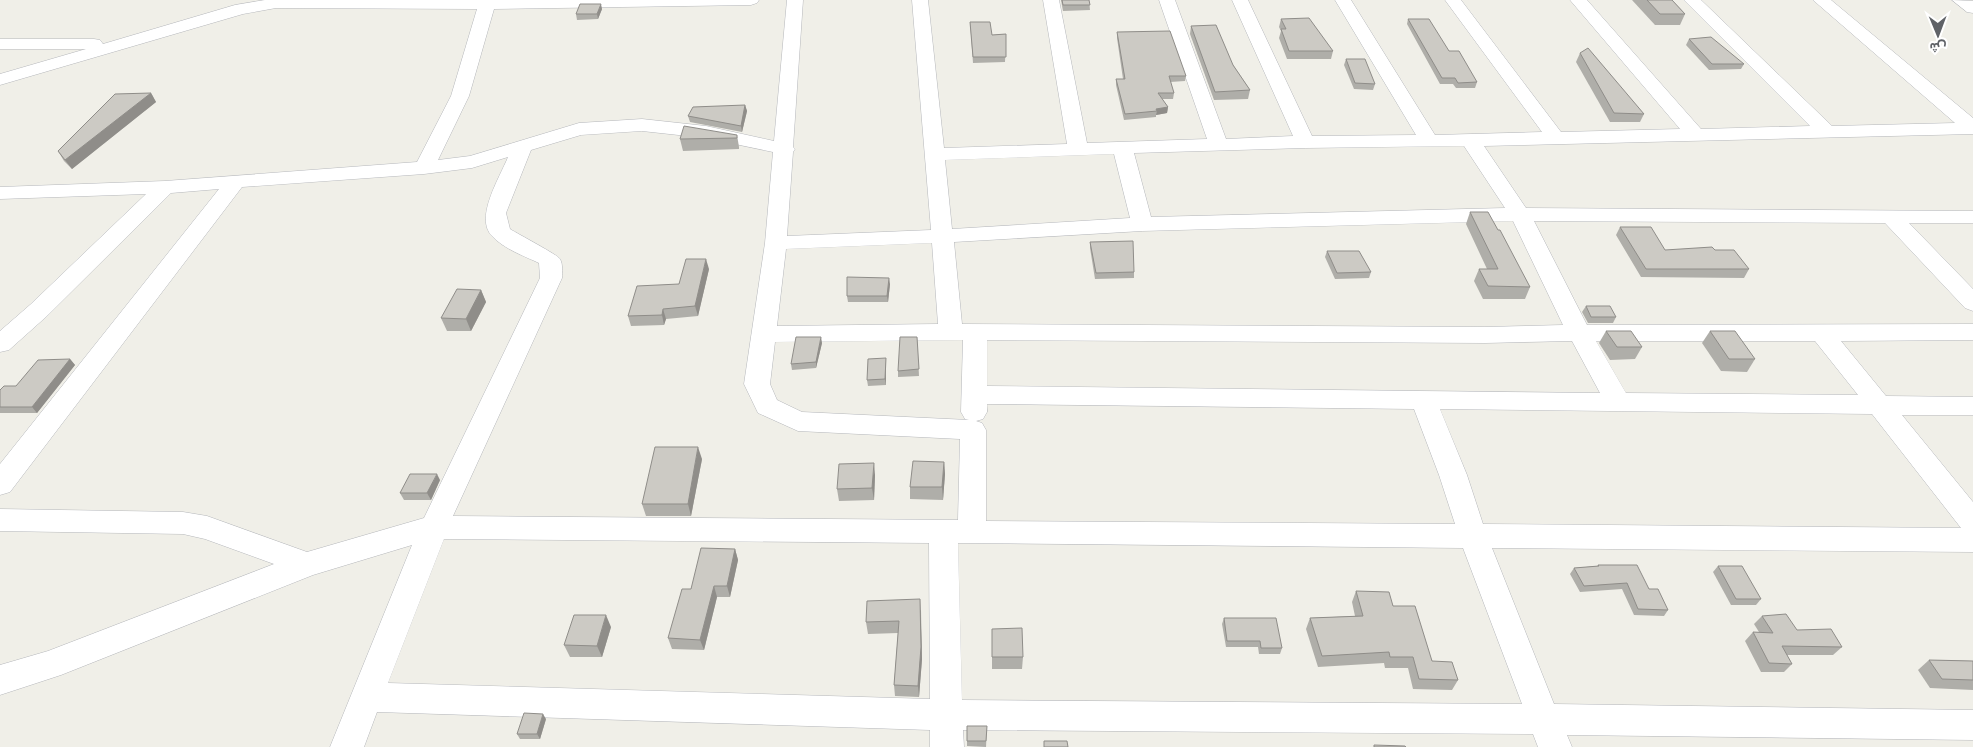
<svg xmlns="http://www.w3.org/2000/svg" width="1973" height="747" font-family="'Archivo Narrow',Vazirmatn,sans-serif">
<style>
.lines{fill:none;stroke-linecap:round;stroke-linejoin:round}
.minor-casing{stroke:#b5b7bb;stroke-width:1}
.minor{fill:#fff;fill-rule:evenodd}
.wall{fill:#afaea9}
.shaded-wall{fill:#8f8d89}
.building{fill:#cccac4;stroke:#8f8d89}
</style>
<rect width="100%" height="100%" fill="#f0efe8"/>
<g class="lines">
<g class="minor-casing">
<g id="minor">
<path d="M265 0H759L757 3 751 5 494 9 469 96 438 160 470 156 579 123 642 119 706 126 774 141 787 0H803L793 147 795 149 793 152 787 236 931 230 912 0H928L944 148 1067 144 1043 0H1059L1087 143 1207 139 1159 0H1175L1226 139 1293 136 1232 0H1248L1312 136 1416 135 1335 0H1351L1435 135 1542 132 1445 0H1461L1561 132 1680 129 1570 0H1587L1701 129 1810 126 1684 0H1701L1832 126 1955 123 1813 0H1831L1973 118V134L1484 146 1526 208 1973 211V223H1909L1973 289V311L1965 308 1885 223 1534 221 1587 325 1973 324V340L1841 341 1886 396 1973 397V415H1902L1973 502V552L1492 548 1554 704 1973 710V740L1567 735 1572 747H1538L1533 734 963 730 964 747H930V730L377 712 364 747H330L412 545 313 575 61 675 0 695V665L48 651 274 564 205 539 183 534 0 531V509L183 512 207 516 307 552 424 518 540 278 539 263C524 256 504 249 492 236 474 218 500 177 508 157L472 168 424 174 242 187 10 492 0 495V464L219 189 171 193 47 316 9 350 0 352V331L31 304 146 194 0 199V187L165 181 417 162 451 96 477 9 276 8 243 14 0 85V74L86 49H0V39H94L100 40 103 44 235 5ZM642 131 706 138 773 152 765 243 744 384 758 413 798 431 960 439 958 520 453 516 562 278C562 272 563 264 560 259 558 255 518 234 510 229L506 213 531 150 581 135ZM1464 146 1505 208 1151 217 1134 153 1305 148ZM1114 154 1130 218 952 229 945 160ZM1513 221 1563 325 1485 327 962 324 954 242 1142 231ZM932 243 938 324 777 326 786 249ZM963 340 961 412 965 419 969 420 802 412 777 400 770 384 775 342ZM987 340 1485 343 1572 341 1600 393 987 386ZM1596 341H1815L1858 395 1626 393ZM987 404 1414 409 1439 475 1455 524 986 521V430L982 423 976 421 983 419 987 412ZM1440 409 1872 414 1961 528 1483 524 1467 475ZM444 539 929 543 930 699 388 683ZM958 543 1463 548 1522 704 962 700Z"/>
<path d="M1952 0 1973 1V13L1967 12Z"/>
</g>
</g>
<use href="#minor" class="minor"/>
</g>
<g class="wall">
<path d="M1061 0H1089L1090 10 1063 11Z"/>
<path d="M1632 0H1672L1685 14 1680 25H1655Z"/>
<path d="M602 9 598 19 577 20 576 14Z"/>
<path d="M1281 19 1333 51 1331 59H1287L1279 38 1281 31 1279 27Z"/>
<path d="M1408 19 1449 51 1477 82 1475 88H1456L1453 84H1440L1407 24Z"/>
<path d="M970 22 992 35 1006 34 1005 62 973 63Z"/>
<path d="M1191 26 1233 65 1250 90 1248 99 1214 100 1190 34Z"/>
<path d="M1117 32 1186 76 1185 81 1170 82 1174 93 1173 99H1162L1168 107 1167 113 1156 115V117L1124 120 1116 85V79H1123L1117 38Z"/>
<path d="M1689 39 1744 64 1741 69 1709 70 1686 45Z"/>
<path d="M1580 53 1644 114 1640 122H1610L1576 62Z"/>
<path d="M1346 59 1375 84 1373 90 1354 89 1344 65Z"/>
<path d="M151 93 156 102 72 169 64 161 58 151Z"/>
<path d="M745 105 747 111 742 132 690 122 688 116Z"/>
<path d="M737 135 739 147V149L683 151 680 139Z"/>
<path d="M1470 212 1498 230 1530 287 1525 299H1483L1474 281 1479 269H1487L1466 224Z"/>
<path d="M1620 227 1665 250H1715L1749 269 1744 278 1641 277 1616 235Z"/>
<path d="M1090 242 1134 272V278L1095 279 1090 248Z"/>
<path d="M1327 251 1371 272 1369 278 1335 279 1325 257Z"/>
<path d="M709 269 698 316 666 319 664 325 631 326 628 316 679 284Z"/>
<path d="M890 284 888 302H848L847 296Z"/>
<path d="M481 290 486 302 471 331H447L441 318Z"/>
<path d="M1586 306 1616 317 1613 323H1588L1582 312Z"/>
<path d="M1606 331 1642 347 1635 359 1610 360 1599 343Z"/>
<path d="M1710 331 1755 359 1747 372 1721 371 1702 343Z"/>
<path d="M917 337 919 376 898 377V371Z"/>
<path d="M822 343 816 368 792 370 791 364Z"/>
<path d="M886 358V385L868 386 867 380Z"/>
<path d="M70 359 75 365 37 413H0V390L16 386Z"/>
<path d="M702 459 691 516H646L642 504Z"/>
<path d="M944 462 945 474 943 500 910 499V487Z"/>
<path d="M875 475 874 500 839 501 837 489Z"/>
<path d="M440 480 431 500H404L400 493Z"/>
<path d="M735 549 738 560 730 597H717L704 650 672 649 668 638 691 589Z"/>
<path d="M1598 565 1649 589 1668 610 1664 616 1634 615 1622 589 1580 592 1570 574 1574 568 1597 566Z"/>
<path d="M1718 566 1761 599 1756 605H1731L1713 572Z"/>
<path d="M1356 591 1393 606 1432 661 1458 680 1452 690 1413 689 1408 668H1385L1384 663 1318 667 1306 629 1310 618 1355 616 1352 602Z"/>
<path d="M921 610 922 659 919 697 895 696 894 685 898 633 868 634 866 622Z"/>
<path d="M1762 616 1797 630 1842 647 1833 655H1787L1792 664 1784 672H1761L1745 641 1753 632H1759L1754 624Z"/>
<path d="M1224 618 1282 648 1280 654H1259L1258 647H1226L1222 624Z"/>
<path d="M611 627 602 657H570L564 645Z"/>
<path d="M992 629 1023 657 1022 669H992Z"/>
<path d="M1929 660 1973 661V690L1930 688 1918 670Z"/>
<path d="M546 719 540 739H520L517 734Z"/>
<path d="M987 726 986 747 967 746V741Z"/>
</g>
<g class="shaded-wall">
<path d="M601 4 602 9 598 19 597 14Z"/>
<path d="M151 93 156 102 72 169 65 160Z"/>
<path d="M745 105 747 111 742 132 741 126Z"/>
<path d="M1168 107 1167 113 1156 115 1157 111 1156 109Z"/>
<path d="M706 259 709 269 698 316 695 306Z"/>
<path d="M889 278 890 284 888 302 887 296Z"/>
<path d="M481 290 486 302 471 331 466 319Z"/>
<path d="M663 309 666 319 664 325 662 315Z"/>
<path d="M821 337 822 343 816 368V362Z"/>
<path d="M886 358V385L885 379Z"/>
<path d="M70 359 75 365 37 413 32 407Z"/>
<path d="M698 447 702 459 691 516 688 504Z"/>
<path d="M944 462 945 474 943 500 942 487Z"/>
<path d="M874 463 875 475 874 500 872 488Z"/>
<path d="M437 474 440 480 431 500 427 493Z"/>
<path d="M735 549 738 560 730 597 727 586Z"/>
<path d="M714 586 717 597 704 650 700 640Z"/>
<path d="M920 599 922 659 919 697 918 686Z"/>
<path d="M606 615 611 627 602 657 597 646Z"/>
<path d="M543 714 546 719 540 739 537 734Z"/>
</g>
<g class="building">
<path d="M1062 0H1089L1090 5H1063Z"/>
<path d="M1647 0H1672L1685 14H1660Z"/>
<path d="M580 4H601L597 14H576Z"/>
<path d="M1309 18 1333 51H1289L1281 29H1286L1281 19Z"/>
<path d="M1408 19H1429L1449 51H1459L1477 82 1458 83 1455 78H1442Z"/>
<path d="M970 22H990L992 35 1006 34V57H973Z"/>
<path d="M1216 25 1233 65 1250 90 1215 92 1191 26Z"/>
<path d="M1170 31 1186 76H1169L1174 93H1158L1168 107 1156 109 1157 111 1125 114 1116 79H1125L1117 32Z"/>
<path d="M1711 37 1744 64H1712L1689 39Z"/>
<path d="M1588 48 1644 114 1614 113 1580 53Z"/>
<path d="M1346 59H1365L1375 84 1355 83Z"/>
<path d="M151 93 65 160 58 151 115 94Z"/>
<path d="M745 105 741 126 688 116 693 107Z"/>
<path d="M684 126 737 135V138L680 139Z"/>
<path d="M1470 212H1488L1498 230H1500L1530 287 1488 286 1479 269H1498Z"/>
<path d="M1620 227H1651L1665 250 1712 247 1715 250H1734L1749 269H1646Z"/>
<path d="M1133 241 1134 272 1096 273 1090 242Z"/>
<path d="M1327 251H1359L1371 272 1337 273Z"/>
<path d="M686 259H706L695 306 663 309 662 315 628 316 637 286 679 284Z"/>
<path d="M847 277 889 278 887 296H847Z"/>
<path d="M457 289 481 290 466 319 441 318Z"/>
<path d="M1586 306H1610L1616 317H1591Z"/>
<path d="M1606 331H1631L1642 347H1617Z"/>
<path d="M1710 331H1735L1755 359H1729Z"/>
<path d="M796 337H821L816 362 791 364Z"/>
<path d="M900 337H917L919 369 898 371Z"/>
<path d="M886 358 885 379 867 380 868 359Z"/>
<path d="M70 359 32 407H0V390L4 386H16L38 360Z"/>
<path d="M655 447H698L688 504H642Z"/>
<path d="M913 461 944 462 942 487H910Z"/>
<path d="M874 463 872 488 837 489 839 464Z"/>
<path d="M410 474H437L427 493H400Z"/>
<path d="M701 548 735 549 727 586H714L700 640 668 638 682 589H691Z"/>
<path d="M1598 565H1637L1649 589H1658L1668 610 1638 609 1627 583 1584 586 1574 568 1599 566Z"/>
<path d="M1718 566H1742L1761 599H1736Z"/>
<path d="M1356 591 1389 592 1393 606H1415L1432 661 1452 662 1458 680 1419 679 1413 657H1390L1389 652 1322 656 1310 618 1363 616Z"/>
<path d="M920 599 921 647 918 686 894 685 899 621 866 622 867 601Z"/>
<path d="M1786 614 1797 630 1831 629 1842 647 1782 646 1792 664 1769 663 1753 632 1773 633 1762 616Z"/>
<path d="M574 615H606L597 646 564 645Z"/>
<path d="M1224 618H1276L1282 648H1261L1260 641H1227Z"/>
<path d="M1022 628 1023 657H992V629Z"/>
<path d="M1929 660 1973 661V680L1942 679Z"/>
<path d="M524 713 543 714 537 734H517Z"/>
<path d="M967 726H987L986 741H967Z"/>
<path d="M1044 741H1067L1068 747H1044Z"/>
<path d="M1374 745 1405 746 1406 747H1374Z"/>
</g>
<g transform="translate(1938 35) rotate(179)" stroke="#ffffff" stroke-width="4" paint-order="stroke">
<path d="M0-4L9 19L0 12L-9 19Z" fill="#5f6267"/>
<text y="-8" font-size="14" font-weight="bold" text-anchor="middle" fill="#5f6267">ش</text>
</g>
</svg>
